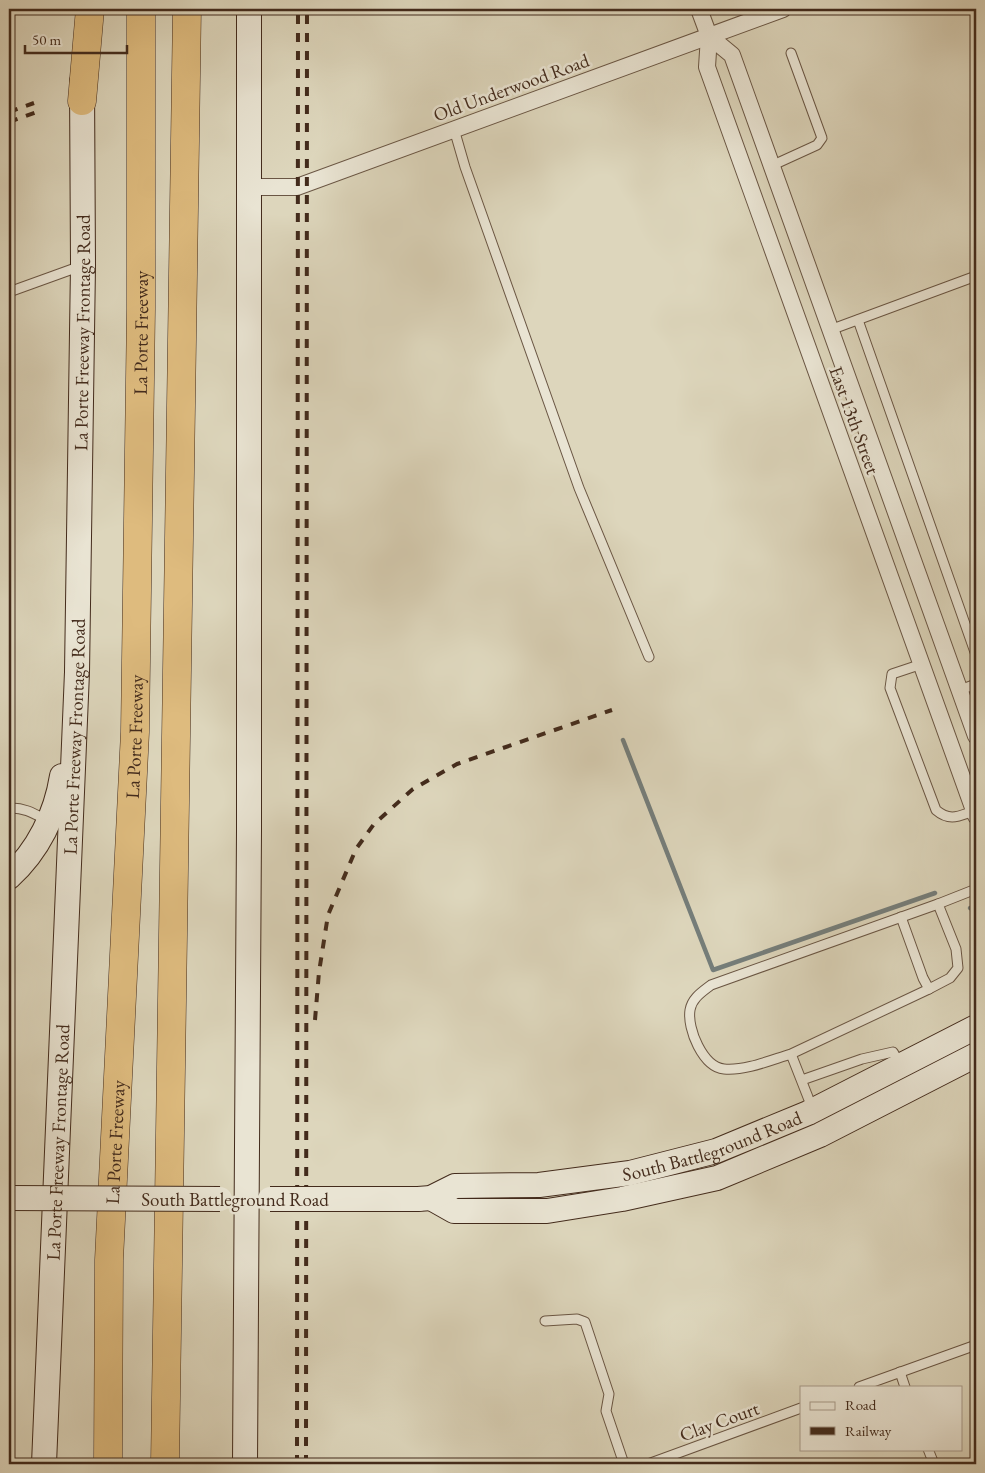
<svg xmlns="http://www.w3.org/2000/svg" width="985" height="1473" font-family="'EB Garamond',serif">
<style>
.lines{fill:none;stroke-linecap:round;stroke-linejoin:round}
.stream{stroke:#757e7b;stroke-width:4.5}
.service-casing{stroke:#6a5644;stroke-width:11}
.minor-casing{stroke:#6a5644;stroke-width:18}
.secondary-casing{stroke:#432b1c;stroke-width:26}
.motorway-casing{stroke:#432b1c;stroke-width:29}
.service{stroke:#e9e4d3;stroke-width:9}
.minor{stroke:#e9e4d3;stroke-width:16}
.secondary{stroke:#e9e4d3;stroke-width:24}
.motorway{stroke:#debb7e;stroke-width:28}
.rail{stroke:#432b1c;stroke-width:4;stroke-dasharray:9 9;stroke-linecap:butt}
.secondary-bridge-casing{stroke:#432b1c;stroke-width:26;stroke-linecap:butt}
.secondary-bridge{stroke:#e9e4d3;stroke-width:24}
.labels{text-anchor:middle;stroke-width:5;stroke-linejoin:round;paint-order:stroke}
.street-label{font-size:19px;fill:#432b1c;stroke:#e9e4d3}
</style>
<rect width="100%" height="100%" fill="#ddd6bc"/>
<filter id="stains"><feTurbulence type="fractalNoise" baseFrequency=".004" numOctaves="4"/><feColorMatrix values="0 0 0 0 .2 0 0 0 0 .09 0 0 0 0 .02 0 0 0 .5 -.17"/></filter>
<radialGradient id="worn" r=".72"><stop offset=".6" stop-color="#630" stop-opacity="0"/><stop offset="1" stop-color="#630" stop-opacity=".3"/></radialGradient>
<g class="lines">
<g class="stream">
<path d="M623 740 713 970 935 893"/>
<path d="M970 908 976 910"/>
</g>
<g class="service-casing">
<g id="service">
<path d="M454 129 465 167 579 488 649 657"/>
<path d="M771 166 817 145 822 138 791 53"/>
<path d="M9 292 81 266"/>
<path d="M858 320 976 655"/>
<path d="M830 330 976 276"/>
<path d="M922 664 892 674 890 688 936 810C950 822 959 816 974 811"/>
<path d="M960 690 976 684"/>
<path d="M9 808C24 807 35 814 48 821"/>
<path d="M938 904 976 889"/>
<path d="M901 917 923 978 929 989"/>
<path d="M791 1054C771 1060 745 1071 724 1069 703 1067 687 1029 690 1010 692 998 702 992 711 985L938 904 956 949 958 968 950 978 929 989 791 1054 813 1110"/>
<path d="M802 1080 862 1059 893 1052 901 1065"/>
<path d="M545 1321 577 1319 585 1322 609 1394 606 1411 624 1464"/>
<path d="M900 1372 905 1387"/>
<path d="M859 1387 976 1345"/>
<path d="M928 1449 934 1464"/>
<path d="M648 1464 801 1408"/>
</g>
</g>
<g class="minor-casing">
<g id="minor">
<path d="M699 9 709 36 707 67 976 816"/>
<path d="M709 36 732 55 976 736"/>
<path d="M250 187H297L783 9"/>
</g>
</g>
<g class="secondary-casing">
<g id="secondary">
<path d="M9 877C38 851 56 814 62 776"/>
<path d="M431 1198 454 1211H547L622 1199 717 1178 820 1135 976 1055"/>
<path id="s1" d="M418 1199 431 1198 455 1186 539 1185 630 1173 716 1151 808 1113 976 1027"/>
<path id="s2" d="M44 1464 77 672 83 265 82 82"/>
<path d="M245 1464 249 831V9"/>
</g>
</g>
<g class="motorway-casing">
<g id="motorway">
<path d="M82 101 90 9"/>
<path id="s3" d="M108 1464 109 1260 135 732 141 309V9"/>
<path d="M165 1464 187 9"/>
</g>
</g>
<use href="#service" class="service"/>
<use href="#minor" class="minor"/>
<use href="#secondary" class="secondary"/>
<use href="#motorway" class="motorway"/>
<g class="rail">
<path d="M9 112 34 103"/>
<path d="M9 122 37 112"/>
<path d="M315 1020 319 972 328 915 356 849 374 824 413 789 457 764 612 710"/>
<path d="M297 1464 298 9"/>
<path d="M306 1464 307 9"/>
</g>
<g class="secondary-bridge-casing">
<g id="secondary-bridge">
<path d="M9 1198 220 1199"/>
<path d="M270 1199H418"/>
</g>
</g>
<use href="#secondary-bridge" class="secondary-bridge"/>
</g>
<g class="labels">
<g class="street-label">
<text transform="translate(511 87) rotate(-20)" y="7">Old Underwood Road</text>
<text dy="7" stroke="none"><textPath href="#s2" startOffset="1132">La Porte Freeway Frontage Road</textPath></text>
<text dy="7" stroke="none"><textPath href="#s3" startOffset="1132">La Porte Freeway</textPath></text>
<text transform="translate(855 420) rotate(70)" y="7">East 13th Street</text>
<text dy="7" stroke="none"><textPath href="#s2" startOffset="728">La Porte Freeway Frontage Road</textPath></text>
<text dy="7" stroke="none"><textPath href="#s3" startOffset="728">La Porte Freeway</textPath></text>
<text dy="7" stroke="none"><textPath href="#s2" startOffset="322">La Porte Freeway Frontage Road</textPath></text>
<text dy="7" stroke="none"><textPath href="#s3" startOffset="322">La Porte Freeway</textPath></text>
<text dy="7" stroke="none"><textPath href="#s1" startOffset="302">South Battleground Road</textPath></text>
<text x="235" y="1206">South Battleground Road</text>
<text transform="translate(719 1421) rotate(-20)" y="7">Clay Court</text>
</g>
</g>
<rect width="985" height="1473" fill="none" stroke="#ddd6bc" stroke-width="30"/>
<rect x="10" y="10" width="965" height="1453" fill="none" stroke="#432b1c" stroke-width="2.5"/>
<rect x="15" y="15" width="955" height="1443" fill="none" stroke="#432b1c"/>
<rect x="800" y="1386" width="162" height="65" fill="#e9e4d3" stroke="#a79a8a"/>
<rect x="810" y="1402" width="25" height="8" fill="#e9e4d3" stroke="#a79a8a"/>
<text x="845" y="1410" font-size="15" fill="#432b1c">Road</text>
<rect x="810" y="1427" width="25" height="8" fill="#432b1c" stroke="#a79a8a"/>
<text x="845" y="1436" font-size="15" fill="#432b1c">Railway</text>
<path d="M25 45v8h102v-8" fill="none" stroke="#432b1c" stroke-width="2.5"/>
<text x="32" y="45" font-size="15" fill="#432b1c" stroke="#e9e4d3" stroke-width="4" paint-order="stroke">50 m</text>
<rect width="100%" height="100%" filter="url(#stains)"/>
<rect width="100%" height="100%" fill="url(#worn)"/>
</svg>
